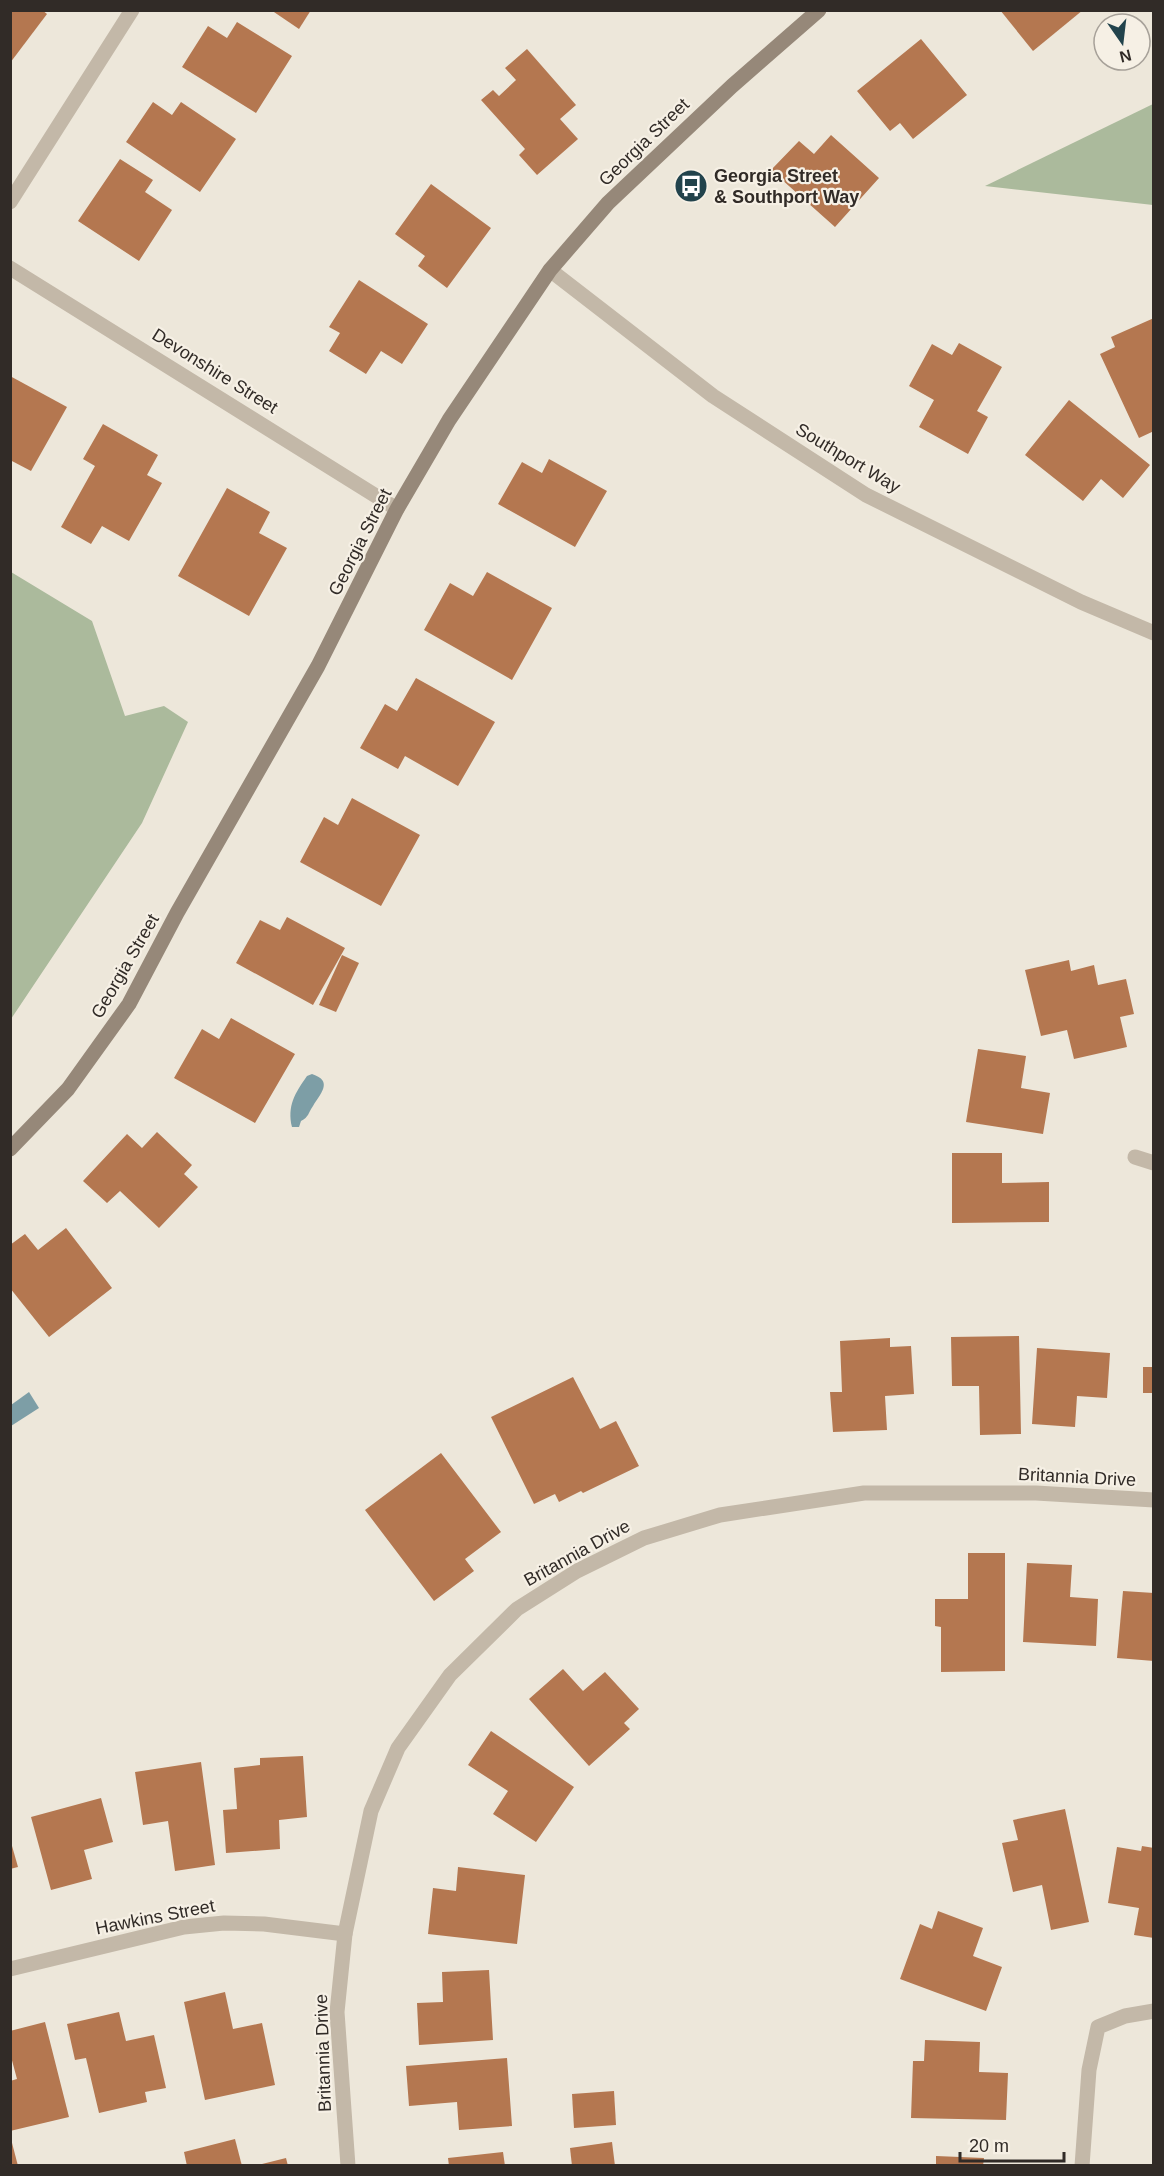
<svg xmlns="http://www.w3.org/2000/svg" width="1164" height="2176" font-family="Helvetica,sans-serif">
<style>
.green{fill:#abba9c}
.water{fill:#7d9ea6}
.building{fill:#b47750}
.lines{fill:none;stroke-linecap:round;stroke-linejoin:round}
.street{stroke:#c3b8a8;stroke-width:15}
.secondary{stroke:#968879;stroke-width:15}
.labels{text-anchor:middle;stroke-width:4.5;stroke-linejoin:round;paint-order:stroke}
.street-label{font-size:18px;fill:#312b27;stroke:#f6f0e5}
.poi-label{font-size:18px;font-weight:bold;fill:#312b27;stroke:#f6f0e5;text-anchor:start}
</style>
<rect width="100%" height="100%" fill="#ede7da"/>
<g class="green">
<path d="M1153 104V205L985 186Z"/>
<path d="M11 572 92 621 125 716 164 706 188 722 142 823 11 1019Z"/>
</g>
<g class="water">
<path d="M312 1074C334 1081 320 1094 313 1106 308 1113 309 1117 301 1121L299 1127H292C287 1106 295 1093 307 1076Z"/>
<path d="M29 1392 39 1408 11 1426V1405Z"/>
</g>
<g class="building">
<path d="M10 10H42L47 14 10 63Z"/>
<path d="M271 10H311L299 29Z"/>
<path d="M1000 10H1083L1033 51Z"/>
<path d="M237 22 292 56 256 113 182 67 208 26 227 38Z"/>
<path d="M921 39 967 95 913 139 900 123 890 131 857 91Z"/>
<path d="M527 49 576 105 560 119 578 139 537 175 519 155 525 149 481 100 493 90 499 96 516 80 505 68Z"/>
<path d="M153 102 172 115 181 102 236 139 200 192 126 142Z"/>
<path d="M831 135 879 178 835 227 771 170 799 141 814 154Z"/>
<path d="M120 159 153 180 145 192 172 210 139 261 78 221Z"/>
<path d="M431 184 491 228 447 288 418 266 425 256 395 234Z"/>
<path d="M359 280 428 324 402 364 381 351 366 374 329 351 340 333 329 327Z"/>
<path d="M1154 318V431L1139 438 1100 354 1115 347 1111 337Z"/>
<path d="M959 343 1002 367 977 411 988 417 968 454 919 427 934 400 909 386 932 344 952 355Z"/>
<path d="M10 376 67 407 31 471 10 460Z"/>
<path d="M1069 400 1150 465 1123 498 1101 479 1083 501 1025 455Z"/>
<path d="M103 424 158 455 147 475 162 483 129 541 102 526 91 544 61 527 95 466 83 459Z"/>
<path d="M549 459 607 491 575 547 498 504 522 462 542 473Z"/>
<path d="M227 488 270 512 259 533 287 548 249 616 178 576Z"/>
<path d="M487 572 552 608 512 680 424 630 450 583 473 596Z"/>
<path d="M416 678 495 722 458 786 405 756 398 769 360 748 385 704 397 711Z"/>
<path d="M352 798 420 835 381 906 300 862 324 817 338 825Z"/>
<path d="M287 917 345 948 313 1005 236 963 260 920 280 930Z"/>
<path d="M342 955 359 963 336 1012 319 1005Z"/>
<path d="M1069 960 1071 971 1094 965 1098 985 1126 979 1134 1014 1120 1017 1127 1047 1074 1059 1067 1030 1041 1036 1025 970Z"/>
<path d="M231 1018 295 1054 255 1123 174 1078 202 1029 219 1039Z"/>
<path d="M978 1049 1026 1056 1021 1088 1050 1093 1043 1134 966 1122Z"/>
<path d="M157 1132 192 1165 184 1174 198 1187 159 1228 120 1191 107 1203 83 1181 127 1134 142 1148Z"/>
<path d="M952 1153H1002V1183L1049 1182V1222L952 1223Z"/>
<path d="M66 1228 112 1288 49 1337 10 1288V1245L25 1234 38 1250Z"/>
<path d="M1019 1336 1021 1434 980 1435 979 1386H952L951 1337Z"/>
<path d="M890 1338V1347L911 1346 914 1394 885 1396 887 1430 833 1432 830 1392H842L840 1341Z"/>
<path d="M1037 1348 1110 1353 1107 1398 1077 1396 1075 1427 1032 1424Z"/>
<rect x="1143" y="1367" width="11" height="26"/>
<path d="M573 1377 600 1429 616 1421 639 1466 583 1493 581 1491 559 1502 555 1494 534 1504 491 1417Z"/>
<path d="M441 1453 501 1532 465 1559 474 1571 434 1601 365 1510Z"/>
<path d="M968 1553H1005V1671L941 1672V1627L935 1626V1599H968Z"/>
<path d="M1027 1563 1072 1565 1070 1597 1098 1599 1096 1646 1023 1642Z"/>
<path d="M1123 1591 1154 1593V1661L1117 1658Z"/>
<path d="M563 1669 583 1691 605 1672 639 1709 624 1723 630 1729 589 1766 529 1699Z"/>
<path d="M491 1731 574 1787 536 1842 493 1814 508 1791 468 1765Z"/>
<path d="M303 1756 307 1817 279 1820 280 1849 226 1853 223 1810 237 1809 234 1768 260 1765V1758Z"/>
<path d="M201 1762 215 1865 175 1871 168 1821 143 1825 135 1772Z"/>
<path d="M101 1798 113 1842 84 1850 92 1879 51 1890 31 1817Z"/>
<path d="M1065 1809 1089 1922 1051 1930 1042 1885 1013 1892 1002 1843 1018 1840 1013 1820Z"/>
<path d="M10 1839 18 1867 10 1869Z"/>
<path d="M1142 1846 1154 1848V1938L1134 1935 1139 1908 1108 1903 1117 1847 1141 1851Z"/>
<path d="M458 1867 525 1875 517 1944 428 1934 433 1888 456 1891Z"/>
<path d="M938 1911 983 1928 973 1956 1002 1967 986 2011 900 1979 920 1924 932 1929Z"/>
<path d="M489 1970 493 2040 419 2045 417 2003 443 2002 442 1972Z"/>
<path d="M225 1992 233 2029 262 2023 275 2085 205 2100 184 2002Z"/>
<path d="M119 2012 126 2041 154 2035 166 2088 145 2092 147 2102 99 2113 86 2058 75 2060 67 2024Z"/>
<path d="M45 2022 69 2117 10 2131V2081L17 2079 10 2053V2031Z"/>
<path d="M925 2040 980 2042 979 2072 1008 2073 1006 2120 911 2118 913 2061H924Z"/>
<path d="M507 2058 512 2126 459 2130 457 2102 409 2106 406 2066Z"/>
<path d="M614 2091 616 2125 574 2128 572 2094Z"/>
<path d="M10 2139H11L18 2166H10Z"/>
<path d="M235 2139 242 2166H187L184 2152Z"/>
<path d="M612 2142 615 2166H572L570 2148Z"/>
<path d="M503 2152 505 2166H449L448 2158Z"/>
<path d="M936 2156 984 2158 983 2166H936Z"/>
<path d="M286 2158 288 2166H258V2165Z"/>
</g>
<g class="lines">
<g class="street">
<path d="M10 202 132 10"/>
<path d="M10 268 397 509"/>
<path d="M550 270 713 396 866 495 1081 602 1154 633"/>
<path d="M1135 1157 1154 1163"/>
<path d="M10 1969 184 1927 224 1923 264 1924 345 1934"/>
<path d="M348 2166 337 2012 345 1934 371 1811 398 1748 450 1675 517 1609 577 1571 644 1538 720 1515 864 1493H1036L1154 1500"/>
<path d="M1082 2166 1089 2070 1098 2027 1125 2016 1154 2011"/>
</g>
<path class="secondary" d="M10 1149 68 1089 129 1004 177 913 318 666 397 509 449 420 550 270 608 203 732 86 819 10"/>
</g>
<defs>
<g id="bus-disc" transform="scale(1.725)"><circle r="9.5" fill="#22434c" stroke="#f6f0e5"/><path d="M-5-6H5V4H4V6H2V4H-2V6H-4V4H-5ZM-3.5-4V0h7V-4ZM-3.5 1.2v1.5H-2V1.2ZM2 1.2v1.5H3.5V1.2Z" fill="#fff"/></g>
</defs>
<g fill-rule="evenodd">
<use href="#bus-disc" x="691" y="186"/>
</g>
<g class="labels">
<g class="street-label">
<text transform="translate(644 142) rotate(-44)" y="6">Georgia Street</text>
<text transform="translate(215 371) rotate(32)" y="6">Devonshire Street</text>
<text transform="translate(848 458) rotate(31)" y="6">Southport Way</text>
<text transform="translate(360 542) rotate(-63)" y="6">Georgia Street</text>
<text transform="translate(125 966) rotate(-60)" y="6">Georgia Street</text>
<text transform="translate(1077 1477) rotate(3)" y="6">Britannia Drive</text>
<text transform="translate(577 1553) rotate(-29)" y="6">Britannia Drive</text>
<text transform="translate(155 1917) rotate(-11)" y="6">Hawkins Street</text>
<text transform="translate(323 2053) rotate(-92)" y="6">Britannia Drive</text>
</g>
<g class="poi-label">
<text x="714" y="182">Georgia Street<tspan x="714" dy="21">&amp; Southport Way</tspan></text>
</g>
</g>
<rect width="1164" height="2176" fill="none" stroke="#312b27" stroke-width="24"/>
<g transform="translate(1122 42) rotate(166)"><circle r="28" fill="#f6f0e5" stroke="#a7a199" stroke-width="1.5"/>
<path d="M0-4.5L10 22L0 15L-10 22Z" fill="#22434c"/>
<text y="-9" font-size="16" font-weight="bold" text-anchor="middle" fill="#312b27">N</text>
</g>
<path d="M960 2152v9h104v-9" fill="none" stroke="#312b27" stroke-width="3"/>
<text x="969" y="2152" font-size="18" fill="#312b27" stroke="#f6f0e5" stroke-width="4.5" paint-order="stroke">20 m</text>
</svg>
